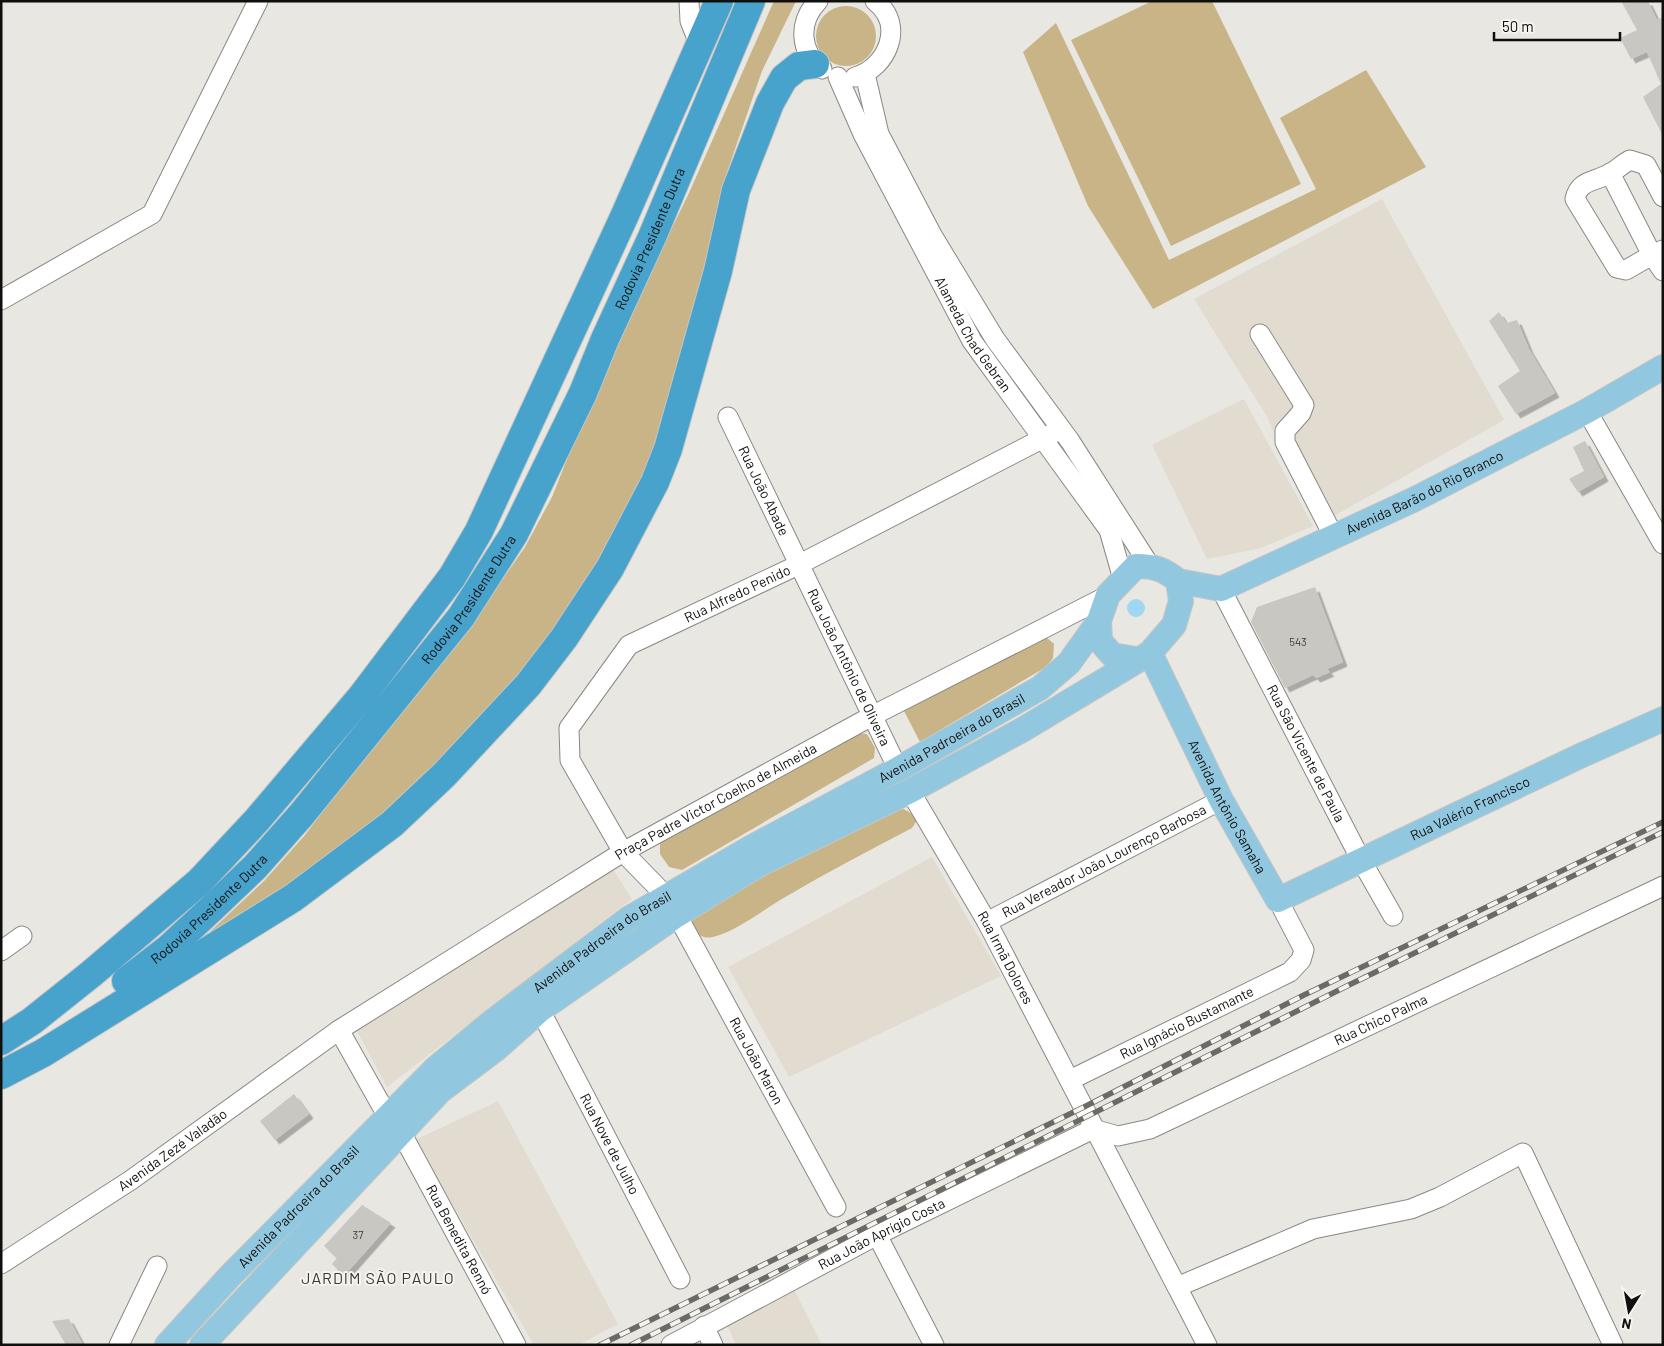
<svg xmlns="http://www.w3.org/2000/svg" width="1664" height="1346" font-family="Barlow,sans-serif">
<style>
.built{fill:#e2dcd0}
.green{fill:#c8b487}
.water{fill:#9fd7f4}
.building{fill:#c9c7c2;filter:url(#shadow)}
.lines{fill:none;stroke-linecap:round;stroke-linejoin:round}
.minor-casing{stroke:#8a8883;stroke-width:21}
.major-casing{stroke:#c5c5c5;stroke-width:26}
.highway-casing{stroke:#c5c5c5;stroke-width:30}
.minor{stroke:#fff;stroke-width:19}
.major{stroke:#91c8e0;stroke-width:24}
.highway{stroke:#48a3cc;stroke-width:28}
.rail-casing{stroke:#6b6a66;stroke-width:5.5}
.rail{stroke:#f6f4ef;stroke-width:4;stroke-dasharray:11;stroke-linecap:butt}
.labels{text-anchor:middle;stroke-width:4;stroke-linejoin:round;paint-order:stroke}
.number-label{font-size:11px;fill:#3e3d3a}
.street-label{font-size:14px;fill:#0f0f0d;stroke:#f6f4ef}
.quarter-label{font-size:16px;letter-spacing:1px;fill:#393834;stroke:#f6f4ef}
</style>
<defs>
<filter id="shadow"><feDropShadow dx="4.5" dy="4.5" stdDeviation="0" flood-color="#0004"/></filter>
</defs>
<rect width="100%" height="100%" fill="#e9e7e1"/>
<g class="built">
<path d="M1382 199 1504 420 1320 524 1286 460 1266 415 1194 299Z"/>
<path d="M1244 399 1313 526 1261 548 1207 559 1152 445Z"/>
<path d="M932 857 1001 976 789 1077 728 967Z"/>
<path d="M611 866 632 899 387 1087 357 1031Z"/>
<path d="M498 1101 618 1324 578 1345H534L415 1140Z"/>
<path d="M794 1289 822 1345H736L727 1325Z"/>
</g>
<g class="green">
<path d="M774 1H796L762 71 726 175 688 337 648 479 560 632 433 771 345 847 185 955 264 881 305 835 391 721 468 629 525 547 552 497 603 369 689 193Z"/>
<path d="M1152 1H1212L1301 184 1171 246 1071 40Z"/>
<circle cx="846" cy="36" r="30"/>
<path d="M1056 23 1169 260 1316 189 1280 118 1366 70 1426 167 1153 309 1088 206 1023 52Z"/>
<path d="M1046 637 1054 644 1053 658 1046 667 920 742 903 709Z"/>
<path d="M855 733 867 734 875 748 874 758 682 870 669 867 660 854V843Z"/>
<path d="M895 807C906 809 911 812 917 820L912 828C870 850 828 872 787 896 764 909 739 930 713 937 700 940 691 930 690 918L707 906Z"/>
</g>
<circle class="water" cx="1136" cy="608" r="9"/>
<g class="building">
<path d="M1621 1H1648L1657 20 1663 17V136L1643 97 1661 84 1647 52 1631 59 1620 38 1637 30Z"/>
<path d="M1499 312 1506 323 1517 320 1529 349 1555 393 1516 414 1498 386 1520 371 1489 321Z"/>
<path d="M1585 441 1604 477 1578 492 1569 479 1584 471 1573 447Z"/>
<path d="M1315 587 1343 662 1327 669 1330 672 1316 678 1313 675 1285 688 1251 622 1257 607Z"/>
<path d="M294 1094 309 1114 275 1140 260 1121Z"/>
<path d="M362 1205 391 1223 344 1276 332 1264 337 1258 324 1246Z"/>
<path d="M69 1319 83 1345H66L52 1321Z"/>
</g>
<g class="lines">
<g class="minor-casing">
<g id="minor">
<path d="M689 1 690 21 700 46"/>
<path d="M818 1C798 22 799 51 822 69"/>
<path d="M865 74 879 134 932 235 995 339 1070 441 1150 566"/>
<path id="s1" d="M838 77 863 134 972 341 1109 530 1123 579"/>
<path d="M855 77C887 68 906 25 875 1"/>
<path d="M1610 173 1652 255 1663 250"/>
<path d="M1663 197 1646 165 1630 160C1622 164 1617 170 1609 174 1594 182 1579 180 1575 199L1617 268 1626 270 1652 255 1663 271"/>
<path d="M1 300 152 214 258 1"/>
<path d="M1260 334 1304 405 1301 413 1285 431V442L1334 537"/>
<path d="M1587 411 1663 544"/>
<path id="s2" d="M728 417 898 769"/>
<path id="s3" d="M1221 589 1361 860 1393 916"/>
<path id="s4" d="M910 791 987 922 1177 1287 1313 1229 1411 1209 1440 1197 1523 1153 1613 1345"/>
<path id="s5" d="M666 896 623 852 570 760 569 728 629 645 798 565 1061 429"/>
<path id="s6" d="M677 915 836 1207"/>
<path id="s7" d="M987 922 1221 800"/>
<path d="M1 951 22 936"/>
<path id="s8" d="M540 1010 680 1279"/>
<path d="M339 1030 388 1117"/>
<path id="s9" d="M1070 1080 1290 972 1301 960 1304 950 1278 900"/>
<path id="s10" d="M1093 1129 1118 1136 1150 1129 1663 886"/>
<path id="s11" d="M402 1134 516 1345"/>
<path d="M877 1235 934 1345"/>
<path id="s12" d="M1 1264 131 1180 339 1030 623 852 872 716 1107 596"/>
<path d="M1177 1287 1207 1345"/>
<path d="M704 1326 713 1345"/>
<path d="M119 1345 157 1266"/>
<path id="s13" d="M671 1345 877 1235 1093 1129"/>
</g>
</g>
<g class="major-casing">
<g id="major">
<path id="s14" d="M1178 581 1221 589 1415 499 1587 411 1663 367"/>
<path id="s15" d="M1150 653 1221 800 1278 900 1580 756 1663 719"/>
<path id="s16" d="M167 1345 229 1277 436 1068 493 1021 628 919 752 847 898 769 1040 688 1069 663 1099 621"/>
<path d="M202 1345 440 1091 496 1049 540 1010 677 915 760 864 910 791 1022 730 1150 653 1174 625 1181 601 1178 581C1164 569 1154 566 1136 566L1108 595 1099 621 1100 641 1112 655 1136 659"/>
</g>
</g>
<g class="highway-casing">
<g id="highway">
<path id="s17" d="M126 981 169 948 211 909 255 867 302 814 461 617 514 534 583 393 605 339 652 237 751 1"/>
<path d="M1 1041 32 1021 91 974 199 882 257 820 362 696 452 577 479 531 624 217 719 1"/>
<path d="M1 1075 43 1053 293 898 392 824 444 775 528 685 564 638 610 568 655 482 668 449 718 271 736 190 770 103 784 78 799 66 815 64"/>
</g>
</g>
<use href="#minor" class="minor"/>
<use href="#major" class="major"/>
<use href="#highway" class="highway"/>
<g class="rail-casing">
<g id="rail">
<path d="M600 1345 1084 1107 1304 995 1663 822"/>
<path d="M631 1345 1351 984 1663 832"/>
</g>
</g>
<use href="#rail" class="rail"/>
</g>
<g class="labels">
<g class="number-label">
<text x="1298" y="646">543</text>
<text x="358" y="1239">37</text>
</g>
<g class="street-label">
<text dy="5" stroke="none"><textPath href="#s17" startOffset="920">Rodovia Presidente Dutra</textPath></text>
<text dy="5" stroke="none"><textPath href="#s1" startOffset="291">Alameda Chad Gebran</textPath></text>
<text dy="5" stroke="none"><textPath href="#s2" startOffset="82">Rua João Abade</textPath></text>
<text dy="5" stroke="none"><textPath href="#s14" startOffset="269">Avenida Barão do Rio Branco</textPath></text>
<text dy="5" stroke="none"><textPath href="#s5" startOffset="422">Rua Alfredo Penido</textPath></text>
<text dy="5" stroke="none"><textPath href="#s17" startOffset="515">Rodovia Presidente Dutra</textPath></text>
<text dy="5" stroke="none"><textPath href="#s2" startOffset="278">Rua João Antônio de Oliveira</textPath></text>
<text dy="5" stroke="none"><textPath href="#s16" startOffset="1000">Avenida Padroeira do Brasil</textPath></text>
<text dy="5" stroke="none"><textPath href="#s3" startOffset="185">Rua São Vicente de Paula</textPath></text>
<text dy="5" stroke="none"><textPath href="#s12" startOffset="852">Praça Padre Victor Coelho de Almeida</textPath></text>
<text dy="5" stroke="none"><textPath href="#s15" startOffset="172">Avenida Antônio Samaha</textPath></text>
<text dy="5" stroke="none"><textPath href="#s15" startOffset="491">Rua Valério Francisco</textPath></text>
<text dy="5" stroke="none"><textPath href="#s7" startOffset="132">Rua Vereador João Lourenço Barbosa</textPath></text>
<text dy="5" stroke="none"><textPath href="#s17" startOffset="110">Rodovia Presidente Dutra</textPath></text>
<text dy="5" stroke="none"><textPath href="#s16" startOffset="595">Avenida Padroeira do Brasil</textPath></text>
<text dy="5" stroke="none"><textPath href="#s4" startOffset="192">Rua Irmã Dolores</textPath></text>
<text dy="5" stroke="none"><textPath href="#s10" startOffset="314">Rua Chico Palma</textPath></text>
<text dy="5" stroke="none"><textPath href="#s9" startOffset="130">Rua Ignácio Bustamante</textPath></text>
<text dy="5" stroke="none"><textPath href="#s6" startOffset="166">Rua João Maron</textPath></text>
<text dy="5" stroke="none"><textPath href="#s8" startOffset="151">Rua Nove de Julho</textPath></text>
<text dy="5" stroke="none"><textPath href="#s12" startOffset="206">Avenida Zezé Valadão</textPath></text>
<text dy="5" stroke="none"><textPath href="#s16" startOffset="191">Avenida Padroeira do Brasil</textPath></text>
<text dy="5" stroke="none"><textPath href="#s13" startOffset="238">Rua João Aprígio Costa</textPath></text>
<text dy="5" stroke="none"><textPath href="#s11" startOffset="120">Rua Benedita Rennó</textPath></text>
</g>
<g class="quarter-label">
<text x="378" y="1284">JARDIM SÃO PAULO</text>
</g>
</g>
<rect width="1664" height="1346" fill="none" stroke="#0f0f0d" stroke-width="5"/>
<g transform="translate(1629 1311) rotate(191)" stroke="#f6f4ef" stroke-width="4" paint-order="stroke">
<path d="M0-4L9 19L0 12L-9 19Z" fill="#0f0f0d"/>
<text y="-8" font-size="14" font-weight="bold" text-anchor="middle" fill="#0f0f0d">N</text>
</g>
<path d="M1494 32v8h126v-8" fill="none" stroke="#0f0f0d" stroke-width="2.5"/>
<text x="1502" y="32" font-size="15" fill="#0f0f0d" stroke="#f6f4ef" stroke-width="4" paint-order="stroke">50 m</text>
</svg>
